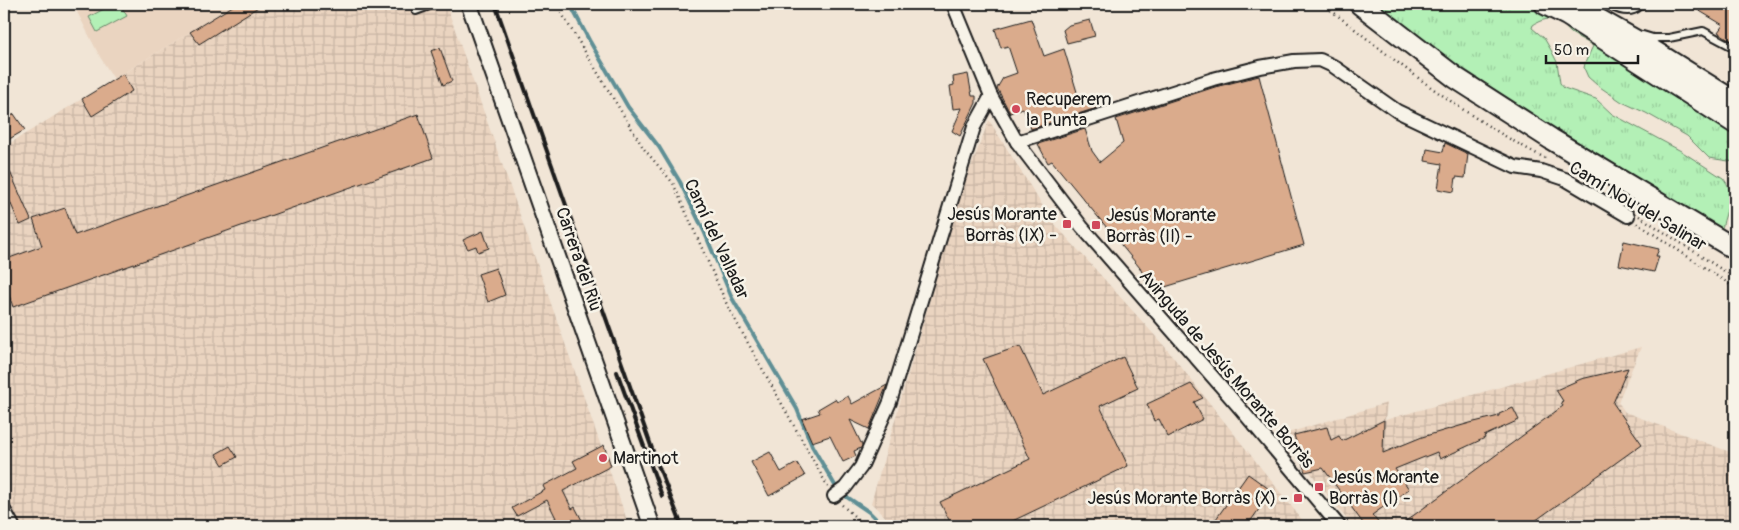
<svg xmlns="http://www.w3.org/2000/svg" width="1739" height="530" font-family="Pangolin,sans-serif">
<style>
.built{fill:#ead4c0}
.industrial{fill:url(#industrial-grid)}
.grass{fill:url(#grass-tufts);stroke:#688669}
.pitch{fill:#b3f0b6;stroke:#688669}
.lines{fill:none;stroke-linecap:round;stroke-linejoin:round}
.stream{stroke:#5f8f95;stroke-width:4}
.building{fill:#daab8c;stroke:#1c1c1c}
.service-casing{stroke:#1c1c1c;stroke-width:10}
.minor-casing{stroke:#1c1c1c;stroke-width:16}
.tertiary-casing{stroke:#1c1c1c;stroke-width:19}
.trunk-casing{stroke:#1c1c1c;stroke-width:24}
.path{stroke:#1c1c1c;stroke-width:2.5;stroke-dasharray:1 4;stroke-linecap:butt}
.service{stroke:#f7f3e8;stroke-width:6}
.minor{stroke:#f7f3e8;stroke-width:12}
.tertiary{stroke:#f7f3e8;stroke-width:15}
.trunk{stroke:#f7f3e8;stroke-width:20}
.rail{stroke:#1c1c1c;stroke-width:4}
.poi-dot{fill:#d1495b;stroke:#f7f3e8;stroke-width:2}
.labels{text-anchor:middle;stroke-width:5;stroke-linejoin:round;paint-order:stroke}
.poi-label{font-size:18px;fill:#1c1c1c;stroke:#f7f3e8;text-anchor:start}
.street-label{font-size:18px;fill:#1c1c1c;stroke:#f7f3e8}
</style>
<defs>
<pattern id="industrial-grid" width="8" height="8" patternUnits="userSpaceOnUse" patternTransform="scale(1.25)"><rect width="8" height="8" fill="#ead4c0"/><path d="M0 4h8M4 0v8" fill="none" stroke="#c8b5a4"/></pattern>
<pattern id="grass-tufts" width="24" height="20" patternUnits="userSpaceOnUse" patternTransform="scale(1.25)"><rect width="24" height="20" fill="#b3f0b6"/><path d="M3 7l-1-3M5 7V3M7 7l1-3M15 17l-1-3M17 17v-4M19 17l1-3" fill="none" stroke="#99cd9c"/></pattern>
</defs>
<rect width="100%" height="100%" fill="#f1e5d6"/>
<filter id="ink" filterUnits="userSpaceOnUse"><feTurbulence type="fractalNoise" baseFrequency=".02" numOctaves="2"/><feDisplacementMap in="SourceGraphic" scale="10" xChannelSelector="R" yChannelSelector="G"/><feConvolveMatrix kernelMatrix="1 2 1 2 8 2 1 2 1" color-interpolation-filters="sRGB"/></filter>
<g filter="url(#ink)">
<path class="built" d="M73 4H236L114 79 100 57Z"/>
<g class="industrial">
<path d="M236 4H446L629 526H4V147Z"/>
<path d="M989 120 1052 221 1166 348 1307 526H895L871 503 960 195Z"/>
<path d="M1641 347 1618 402 1625 412 1735 454V526H1352L1281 435 1387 403 1385 420Z"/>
</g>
<path class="grass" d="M1376 4H1532L1611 51 1735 131V162L1709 158 1687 136 1646 113 1622 102 1597 85 1588 77 1584 68 1585 63 1593 46C1586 41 1579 38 1571 33 1567 30 1564 25 1560 22 1552 16 1540 20 1533 25L1532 28 1544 38 1551 50 1557 62 1560 83 1564 88 1596 99 1612 114 1681 151 1723 178C1735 193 1729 201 1725 217 1723 222 1724 225 1721 229L1518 105 1437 51Z"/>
<path class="pitch" d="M113 4H120L127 16 97 32 89 17Z"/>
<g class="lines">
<g class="stream">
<path d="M570 4 589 40 628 107 659 147 680 182 704 231 732 298 797 409 812 446 836 487"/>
<path d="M844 495 869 512 883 526"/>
</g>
</g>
<g class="building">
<path d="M236 4H263L199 44 190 32Z"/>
<path d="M1688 4H1726L1735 9V43L1718 32 1723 25Z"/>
<path d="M1031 19 1044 56 1064 49 1080 102 1100 95 1103 106 1031 129 1023 108 1010 113 997 88 1003 78 1017 73 1008 46 1001 48 995 29Z"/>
<path d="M1090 20 1095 36 1067 43 1063 30 1069 25Z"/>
<path d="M440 48 452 81 443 85 431 51Z"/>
<path d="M123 74 132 91 92 116 82 99Z"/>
<path d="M968 74 972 96H976V103L960 136 952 131 962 108 953 109 950 86 954 85 953 77Z"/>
<path d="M1259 76 1304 245 1165 287 1164 284 1150 289 1140 268 1052 161 1048 163 1038 144 1085 129 1092 151 1100 162 1123 143 1116 119 1215 87Z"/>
<path d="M14 114 25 130 4 142V121Z"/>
<path d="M418 114 433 158 13 307 4 280V260L42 246 33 219 65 208 75 235Z"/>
<path d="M1445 143 1468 154 1465 178 1456 177 1454 192 1438 189 1442 164 1425 161 1427 149 1443 152Z"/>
<path d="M4 158 31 220 20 225 4 188Z"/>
<path d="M483 231 489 248 478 252 476 246 468 249 463 240Z"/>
<path d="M1624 241 1659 249 1656 256H1659L1654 272 1619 265Z"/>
<path d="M496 268 505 295 488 302 478 274Z"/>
<path d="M1020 346 1043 395 1123 357 1138 388 1100 406 1128 466 1002 526H952L940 502 1030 459 983 359Z"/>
<path d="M1628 368 1613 403 1642 444 1528 526H1399L1563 406 1561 402 1563 401 1556 390 1581 379Z"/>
<path d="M1191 384 1203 398 1194 402 1203 419 1168 437 1159 419 1154 421 1147 404 1164 396V397Z"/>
<path d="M887 385 869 429 850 420 862 445 861 448 854 451 856 456 843 462 830 436 812 442 802 419 820 413 818 409 835 399 837 402 848 396 852 404Z"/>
<path d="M1513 408 1519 420 1484 436 1485 438 1440 459 1437 452 1395 469 1409 489 1372 515 1381 526H1365L1323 468 1305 472 1294 435 1327 427 1331 440 1339 436 1342 441 1384 420 1383 453 1422 437 1470 423 1499 416V414Z"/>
<path d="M604 445 611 466 563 491 572 509 575 507 585 526H540L556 518 547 500 517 516 512 508 545 490 543 486 577 468 573 461Z"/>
<path d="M230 446 237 457 223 465 216 454Z"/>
<path d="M770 452 781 472 797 463 805 476 769 496 751 462Z"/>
<path d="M1248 474 1272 491 1247 526H1211Z"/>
</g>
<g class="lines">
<g class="service-casing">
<g id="service">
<path d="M416 11 435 4"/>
<path d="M1643 35 1653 38H1669L1703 31 1733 47 1735 50"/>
</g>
</g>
<g class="minor-casing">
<g id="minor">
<path d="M953 4 991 96 1017 142 1082 227 1239 407 1339 526"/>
<path d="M1613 4C1621 8 1630 11 1638 4"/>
<path d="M1017 142 1213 79 1260 67 1294 61 1320 60 1333 66 1397 111 1515 167 1541 171 1565 179 1628 216"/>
<path d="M834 496 845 488 861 467 890 402 974 127 991 96"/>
<path d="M4 510 13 526"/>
</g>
</g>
<g class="tertiary-casing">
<path id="tertiary" d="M469 4 652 526"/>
</g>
<g class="trunk-casing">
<g id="trunk">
<path d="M1360 4 1456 78 1551 139 1735 249"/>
<path d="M1545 4 1567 15 1735 123"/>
<path d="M1587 13 1647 47 1735 102"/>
</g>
</g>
<g class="path">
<path d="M556 4 644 149 673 183 728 307 828 487"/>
<path d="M1323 4C1394 60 1464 117 1545 158"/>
<path d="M1639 216 1735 278"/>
<path d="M1637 223 1735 288"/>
<path d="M842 505 865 526"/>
</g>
<use href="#service" class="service"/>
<use href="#minor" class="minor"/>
<use href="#tertiary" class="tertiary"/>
<use href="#trunk" class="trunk"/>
<g class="rail">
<path d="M495 4 656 460 682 526"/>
<path d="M617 372 662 496"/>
</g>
</g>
</g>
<g class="poi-dot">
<circle cx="1016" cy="109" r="5"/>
<rect x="1062" y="219" width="10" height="10" rx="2.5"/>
<rect x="1091" y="220" width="10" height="10" rx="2.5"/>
<circle cx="603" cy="458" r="5"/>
<rect x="1314" y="482" width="10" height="10" rx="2.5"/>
<rect x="1293" y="493" width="10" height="10" rx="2.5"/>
</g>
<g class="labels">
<g class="poi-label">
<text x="1026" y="105">Recuperem<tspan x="1026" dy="21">la Punta</tspan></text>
<text x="1057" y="220" text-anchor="end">Jesús Morante<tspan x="1057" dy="21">Borràs (IX) -</tspan></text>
<text x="1106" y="221">Jesús Morante<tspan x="1106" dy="21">Borràs (II) -</tspan></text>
<text x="613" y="464">Martinot</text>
<text x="1329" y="483">Jesús Morante<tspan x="1329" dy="21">Borràs (I) -</tspan></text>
<text x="1288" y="504" text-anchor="end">Jesús Morante Borràs (X) -</text>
</g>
<g class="street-label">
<text transform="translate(1638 206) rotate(31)" y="6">Camí Nou del Salinar</text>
<text transform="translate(717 239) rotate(65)" y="6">Camí del Valladar</text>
<text transform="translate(579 259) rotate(71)" y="6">Carrera del Riu</text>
<text transform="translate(1227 369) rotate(49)" y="6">Avinguda de Jesús Morante Borràs</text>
</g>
</g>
<rect width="1739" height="530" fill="none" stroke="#f7f3e8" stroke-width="20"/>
<rect x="10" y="10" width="1719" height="510" fill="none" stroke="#1c1c1c" stroke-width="2" filter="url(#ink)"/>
<path d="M1546 55v8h92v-8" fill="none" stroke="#1c1c1c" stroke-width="2.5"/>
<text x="1554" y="55" font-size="15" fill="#1c1c1c" stroke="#f7f3e8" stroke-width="4" paint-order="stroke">50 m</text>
</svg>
